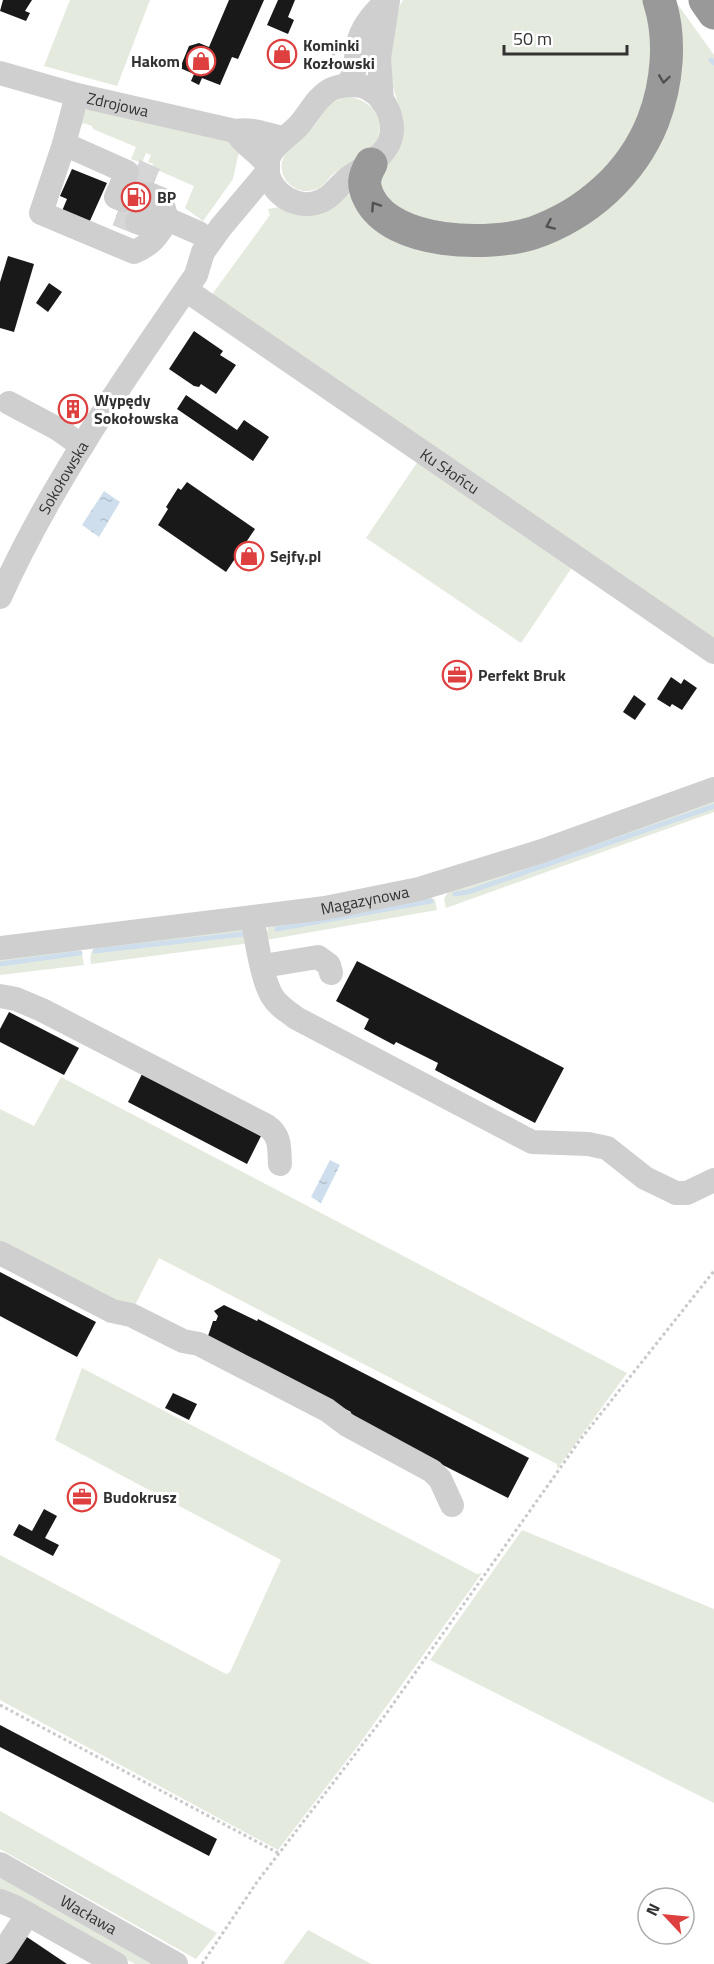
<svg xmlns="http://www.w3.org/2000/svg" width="714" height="1964" font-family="'Titillium Web',sans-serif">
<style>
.grass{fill:#e4eade}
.water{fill:url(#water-ripples)}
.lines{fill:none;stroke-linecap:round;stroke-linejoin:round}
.stream{stroke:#cfdeec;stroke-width:5}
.building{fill:#191919}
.minor-tunnel{stroke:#d6d6d6;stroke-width:24;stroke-dasharray:24 12;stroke-linecap:butt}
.path{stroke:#c9c9c9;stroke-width:3;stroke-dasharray:3 3;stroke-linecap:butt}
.minor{stroke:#cfcfcf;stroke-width:24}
.highway{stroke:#999;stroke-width:33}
.oneway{stroke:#515151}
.labels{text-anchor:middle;stroke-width:6;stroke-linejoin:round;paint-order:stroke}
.poi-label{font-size:16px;font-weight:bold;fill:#323232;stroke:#fff;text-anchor:start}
.street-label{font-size:16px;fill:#323232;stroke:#fff}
</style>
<defs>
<pattern id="water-ripples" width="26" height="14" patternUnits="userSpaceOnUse" patternTransform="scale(1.5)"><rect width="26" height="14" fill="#cfdeec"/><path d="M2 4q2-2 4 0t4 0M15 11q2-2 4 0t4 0" fill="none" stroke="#b2bfcb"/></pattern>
</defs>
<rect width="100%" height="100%" fill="#fff"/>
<g class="grass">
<path d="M70 0H150L117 86 44 66Z"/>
<path d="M403 0H648L656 45 633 139 586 198 496 233 402 216 379 184C381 178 382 172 385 167 391 157 402 147 403 135 405 119 398 105 394 90 387 65 388 22 403 0Z"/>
<path d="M676 2 714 55V645L208 300 270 215 268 209 352 194 448 253 626 188Z"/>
<path d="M348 97C371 99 388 120 376 142 367 157 345 164 332 175 328 179 324 185 319 188 315 190 310 191 306 191 290 191 277 174 283 159 288 145 305 137 314 126 320 119 324 110 331 104 336 100 342 98 348 97Z"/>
<path d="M89 108 215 136 242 147 238 156 233 179 203 221 185 208 194 186 153 168V164L148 162 151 155 146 153 142 163 131 159 136 147 93 129 92 126 83 123 80 128V115Z"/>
<path d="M421 457 575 563 521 643 366 538Z"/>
<path d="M714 800V812L446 908 444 899 448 892Z"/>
<path d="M430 897 435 900 437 910 266 940 268 927 274 926Z"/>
<path d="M241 930 247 934 251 943 91 964C90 957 90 951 96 947Z"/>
<path d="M76 950 82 954 84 965 0 975V959Z"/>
<path d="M61 1077 627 1373 557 1469V1464L159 1258 133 1309 0 1245V1109L34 1126Z"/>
<path d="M82 1368 477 1574 482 1573 360 1743 278 1850 0 1700V1555L226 1674 230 1672 281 1560 55 1440Z"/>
<path d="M522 1530 714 1609V1803L430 1660Z"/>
<path d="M0 1811 217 1933 196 1959 0 1849Z"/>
<path d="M0 1875 158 1964H135L0 1891Z"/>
<path d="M308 1930 371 1964H283Z"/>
</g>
<g class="water">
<path d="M104 491 120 502 99 537 82 525Z"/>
<path d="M330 1160 340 1165 321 1203 311 1197Z"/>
</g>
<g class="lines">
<g class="stream">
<path d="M711 60 714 63"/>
<path d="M455 894 468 892 714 806"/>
<path d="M277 929 431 901"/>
<path d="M95 951 243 934"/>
<path d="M0 964 80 953"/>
</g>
</g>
<g class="building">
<path d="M3 0H32L25 11 30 13 26 21 0 11Z"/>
<path d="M229 0H264L238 59 232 57 220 85 202 78 199 85 191 81 194 74 180 68 189 46 199 43 209 47Z"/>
<path d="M278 0H295L288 17 294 20 288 34 267 25Z"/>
<path d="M137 168 156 177 135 226 116 217Z"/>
<path d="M72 169 107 183 89 223 62 211 67 199 60 196Z"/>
<path d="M8 256 34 264 14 332 0 328V282Z"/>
<path d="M49 283 62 292 48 312 36 303Z"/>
<path d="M194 331 223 351 220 355 236 365 216 394 201 384 199 387 194 386 169 369Z"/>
<path d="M186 395 237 430 244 420 269 437 253 461 177 409Z"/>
<path d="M187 482 255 529 226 572 158 525 168 509 166 507 178 488 181 490Z"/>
<path d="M671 677 681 684 684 679 697 688 682 710 672 704 670 707 657 699Z"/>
<path d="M634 695 646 704 635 720 623 712Z"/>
<path d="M357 961 564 1068 535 1123 435 1070 438 1063 396 1042 394 1045 364 1029 369 1019 336 1001Z"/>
<path d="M9 1012 79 1048 64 1075 0 1042V1029Z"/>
<path d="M142 1074 261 1136 247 1164 128 1102Z"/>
<path d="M0 1272 96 1322 77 1357 0 1316Z"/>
<path d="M224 1305 257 1321 258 1319 529 1458 508 1498 348 1417 351 1412 240 1355 208 1336 213 1321H216L218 1316 214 1311Z"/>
<path d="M173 1393 197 1404 189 1420 165 1408Z"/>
<path d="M44 1509 57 1516 45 1538 59 1545 53 1556 13 1535 19 1524 32 1531Z"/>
<path d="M0 1725 217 1839 209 1856 0 1747Z"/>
<path d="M24 1935 67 1964H5Z"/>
</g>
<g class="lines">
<g class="minor-tunnel">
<path d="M135 171 155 180"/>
<path d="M117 214 137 222"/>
</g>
<g class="path">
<path d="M322 70 336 51"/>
<path d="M0 1705 280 1854"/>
<path d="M202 1964 257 1882 386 1714 580 1440 714 1271"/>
</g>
<g class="minor">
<path id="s1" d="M0 73 77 95 235 131C254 128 266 135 284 138"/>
<path d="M347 85C355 85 362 85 369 89 389 100 399 129 386 148 377 162 360 169 347 179 336 188 330 200 315 203 290 210 260 184 269 157 275 142 290 136 300 124 309 114 317 97 330 90 335 87 342 86 347 85Z"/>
<path d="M347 85C357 71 355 64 357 48 360 28 373 13 388 0"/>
<path d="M77 95 64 144 127 172 116 197 123 200"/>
<path d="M382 101 379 58 388 0"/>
<path d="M235 131C244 145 258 152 268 165"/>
<path d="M64 144 41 213 134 252C151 245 159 235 167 219"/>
<path d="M153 213 199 233"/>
<path d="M137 222 143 224 167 219 161 199 149 194"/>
<path id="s2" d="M186 290 714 652"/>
<path d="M9 403 58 429 82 446"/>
<path id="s3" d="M0 597C52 482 125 378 196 275L203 252 221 227 268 171"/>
<path d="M252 918C257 940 261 977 272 996 278 1006 287 1011 296 1018L532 1142 588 1144 607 1148 645 1178 676 1193H687L714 1180"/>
<path id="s4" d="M0 948 325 908 419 889 542 851 714 789"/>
<path d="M263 966 318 957 329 965 331 973"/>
<path d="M0 996 16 999 42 1010 267 1126C281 1136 279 1148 280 1164"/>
<path d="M0 1253 112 1311 131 1315 183 1341 199 1344 327 1410 347 1425 432 1471 440 1479 452 1505"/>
<path id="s5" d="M0 1864 176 1964"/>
<path d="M0 1901 15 1907 116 1964"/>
<path d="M3 1952 28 1914"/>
</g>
<g class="highway">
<path d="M705 0 714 13"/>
<path d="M371 164C364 176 362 185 369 198 392 245 489 247 533 233 587 214 632 174 653 121 667 84 672 39 659 0"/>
</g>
</g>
<defs><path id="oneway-chevron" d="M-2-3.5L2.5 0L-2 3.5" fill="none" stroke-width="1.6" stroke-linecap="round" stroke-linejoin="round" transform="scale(1.5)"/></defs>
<g class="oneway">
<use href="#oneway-chevron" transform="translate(664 79) rotate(98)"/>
<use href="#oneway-chevron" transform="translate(375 206) rotate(-124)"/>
<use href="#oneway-chevron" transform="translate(550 225) rotate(156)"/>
</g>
<defs>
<g id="shop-ring" transform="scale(1.5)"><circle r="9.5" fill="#fff" stroke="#dd403f" stroke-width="1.5"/><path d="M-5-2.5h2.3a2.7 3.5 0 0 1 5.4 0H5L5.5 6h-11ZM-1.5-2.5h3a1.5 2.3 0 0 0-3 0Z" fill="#dd403f"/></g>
<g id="fuel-ring" transform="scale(1.5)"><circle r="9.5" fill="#fff" stroke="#dd403f" stroke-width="1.5"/><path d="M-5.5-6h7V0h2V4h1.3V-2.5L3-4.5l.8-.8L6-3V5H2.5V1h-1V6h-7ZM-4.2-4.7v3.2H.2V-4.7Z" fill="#dd403f"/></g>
<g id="building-ring" transform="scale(1.5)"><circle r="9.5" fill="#fff" stroke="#dd403f" stroke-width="1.5"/><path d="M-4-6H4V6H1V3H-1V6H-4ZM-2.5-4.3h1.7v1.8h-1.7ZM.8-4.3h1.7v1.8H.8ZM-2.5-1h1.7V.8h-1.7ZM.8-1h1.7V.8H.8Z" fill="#dd403f"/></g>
<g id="office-ring" transform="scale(1.5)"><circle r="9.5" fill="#fff" stroke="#dd403f" stroke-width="1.5"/><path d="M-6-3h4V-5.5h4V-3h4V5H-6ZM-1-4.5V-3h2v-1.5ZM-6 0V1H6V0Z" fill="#dd403f"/></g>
</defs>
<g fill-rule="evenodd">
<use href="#shop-ring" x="282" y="54"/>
<use href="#shop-ring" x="201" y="61"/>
<use href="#fuel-ring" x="136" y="197"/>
<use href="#building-ring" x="73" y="409"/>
<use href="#shop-ring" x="249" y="556"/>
<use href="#office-ring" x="457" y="675"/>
<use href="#office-ring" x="82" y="1497"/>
</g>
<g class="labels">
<g class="poi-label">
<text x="303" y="51">Kominki<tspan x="303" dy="18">Kozłowski</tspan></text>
<text x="180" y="67" text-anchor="end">Hakom</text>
<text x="157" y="203">BP</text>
<text x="94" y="406">Wypędy<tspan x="94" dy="18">Sokołowska</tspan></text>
<text x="270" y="562">Sejfy.pl</text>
<text x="478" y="681">Perfekt Bruk</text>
<text x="103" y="1503">Budokrusz</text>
</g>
<g class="street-label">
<text dy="6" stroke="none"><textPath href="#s1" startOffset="122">Zdrojowa</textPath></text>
<text dy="6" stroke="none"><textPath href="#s2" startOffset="320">Ku Słońcu</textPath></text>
<text dy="6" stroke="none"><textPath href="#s3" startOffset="135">Sokołowska</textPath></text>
<text dy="6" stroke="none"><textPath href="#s4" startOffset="368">Magazynowa</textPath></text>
<text dy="6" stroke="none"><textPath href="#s5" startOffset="102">Wacława</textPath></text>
</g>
</g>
<g transform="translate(666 1916) rotate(296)"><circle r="28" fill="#ffffff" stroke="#adadad" stroke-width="1.5"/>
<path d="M0-4.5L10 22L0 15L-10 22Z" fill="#dd403f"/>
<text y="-9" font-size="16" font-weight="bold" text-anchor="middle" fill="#323232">N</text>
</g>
<path d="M504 45v9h123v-9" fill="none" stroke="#323232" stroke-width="3"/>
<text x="513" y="45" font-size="18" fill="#323232" stroke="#ffffff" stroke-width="4.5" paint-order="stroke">50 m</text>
</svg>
